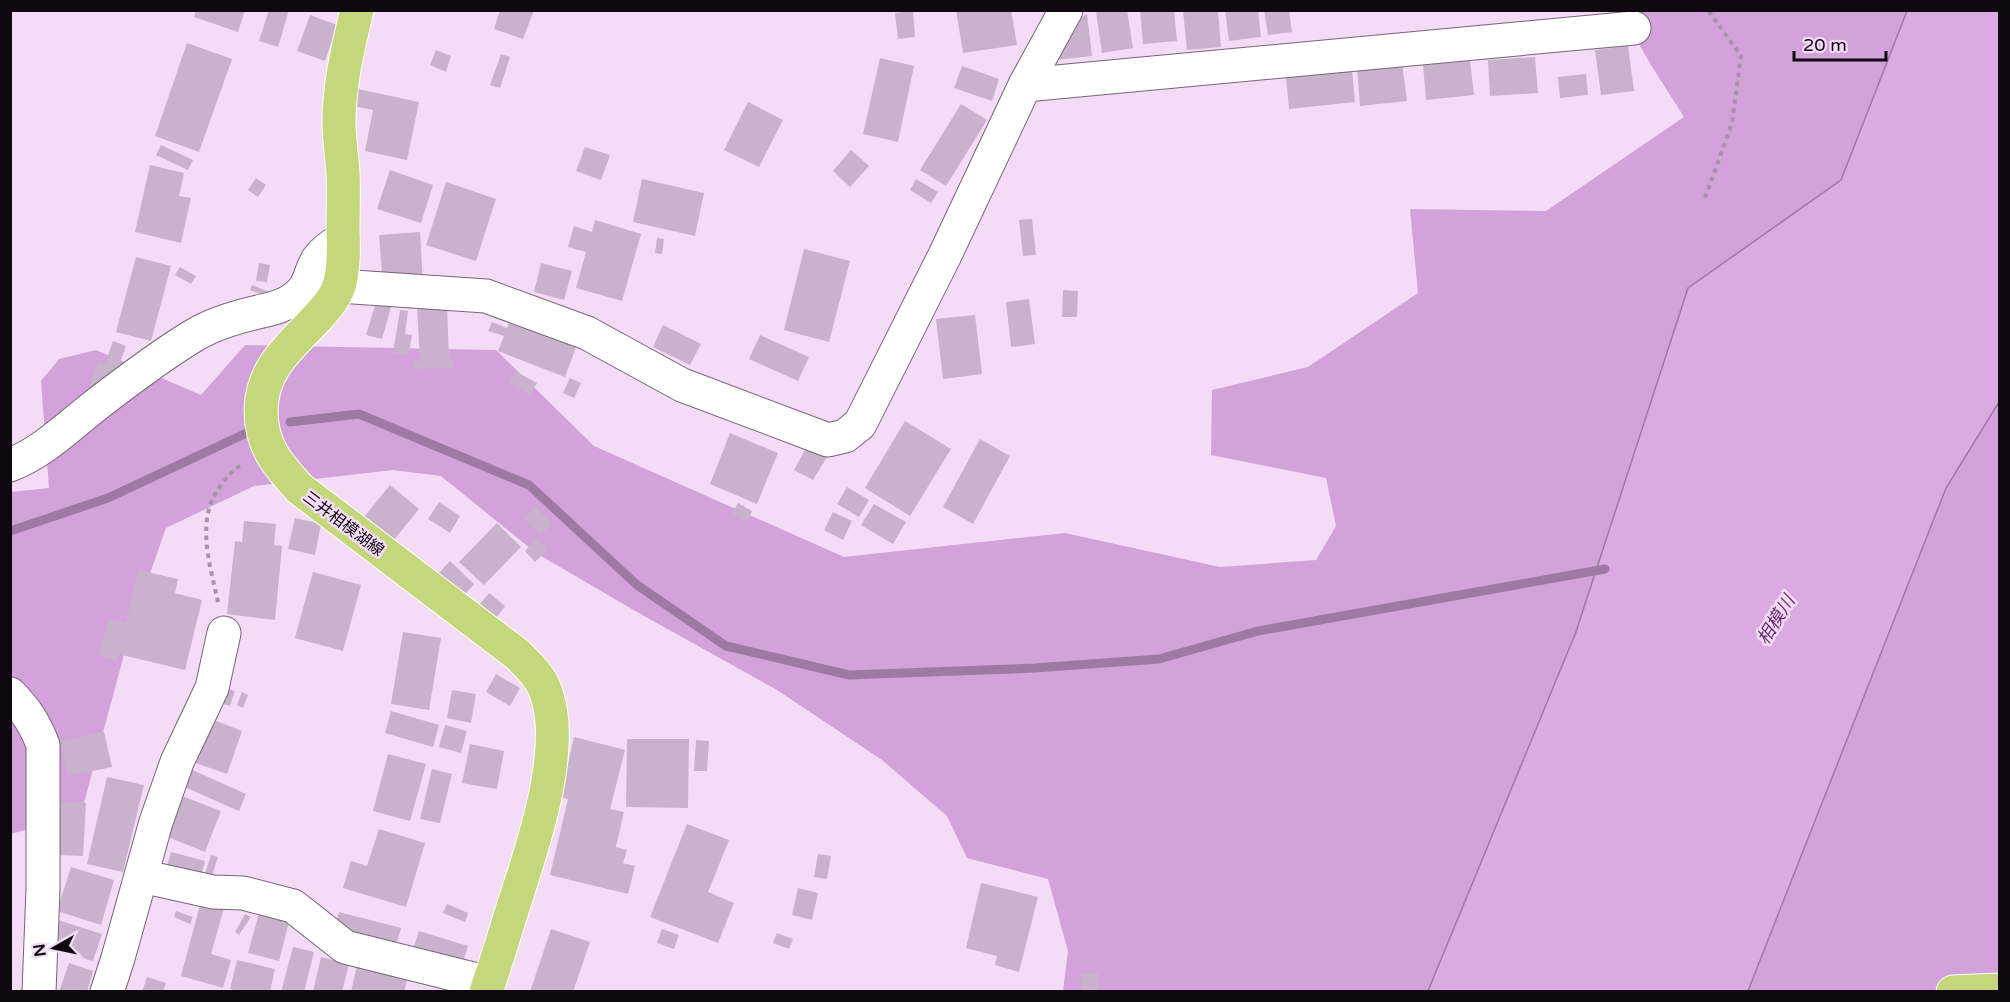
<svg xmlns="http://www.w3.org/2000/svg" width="2010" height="1002" font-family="'Varela Round','Noto Sans JP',sans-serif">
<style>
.forest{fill:#d3a2da}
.water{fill:#dbaae2;stroke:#9e79a3;stroke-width:1.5}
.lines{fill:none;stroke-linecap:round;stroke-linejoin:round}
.stream{stroke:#9e79a3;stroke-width:9}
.building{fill:#c9b2cc}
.minor-casing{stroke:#78637a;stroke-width:35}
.major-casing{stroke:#fff;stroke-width:35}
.path{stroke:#a693a8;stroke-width:4;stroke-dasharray:4.5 4.5;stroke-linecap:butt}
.minor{stroke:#fff;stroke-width:33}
.major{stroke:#c4d77b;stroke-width:33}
.labels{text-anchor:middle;stroke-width:5;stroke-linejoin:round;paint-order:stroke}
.street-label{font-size:16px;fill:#100811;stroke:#f4dcf7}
.water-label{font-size:18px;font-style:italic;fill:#652a6d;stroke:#f4dcf7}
</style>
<rect width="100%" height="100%" fill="#f4dcf7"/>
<g class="forest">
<path d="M1620 11H1907L1841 180 1688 288 1576 632 1428 991H1063L1068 951 1048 879 967 858 947 816 882 760 777 690 637 612 536 553 441 476 393 470 254 486 166 528 132 625 81 814 11 834V492L49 488 41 381 59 359 96 350 201 395 245 345 496 350 594 446 844 557 1065 533 1220 567 1316 560 1336 526 1326 478 1211 455 1212 390 1308 367 1418 293 1410 209 1546 211 1684 117 1651 65Z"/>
<path d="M1999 402V991L1748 992 1946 488Z"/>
</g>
<path class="water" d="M1907 11H1999V402L1946 488 1748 991H1428L1576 632 1688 288 1841 180Z"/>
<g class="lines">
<g class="stream">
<path d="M290 422 359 414 529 485 637 585 726 646 849 675 1035 668 1159 659 1258 631 1605 569"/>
<path d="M10 531 108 498 253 430"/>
</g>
</g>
<g class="building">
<path d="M196 10H245L238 32 194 17Z"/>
<path d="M269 10H289L278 47 259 41Z"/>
<path d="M500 10H534L523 39 494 29Z"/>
<path d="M956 10H1011L1017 45 963 53Z"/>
<path d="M1107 10H1127L1133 48 1102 53 1096 12Z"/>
<path d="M1140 10H1174L1177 41 1143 44Z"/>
<path d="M1183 10H1218L1221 47 1187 50Z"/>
<path d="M1225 10H1258L1261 37 1229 41Z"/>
<path d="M1264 10H1289L1292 32 1268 35Z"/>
<path d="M913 11 915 37 898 39 895 13Z"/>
<path d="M1087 14 1092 56 1056 60 1061 28Z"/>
<path d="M310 15 337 25 325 61 297 51Z"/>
<path d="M187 43 232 59 199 152 155 136Z"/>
<path d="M1628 46 1634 91 1601 95 1595 50Z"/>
<path d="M436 50 451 56 446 72 430 65Z"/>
<path d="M501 54 510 57 500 88 490 85Z"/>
<path d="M1535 57 1538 93 1490 96 1488 60Z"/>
<path d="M880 58 914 66 898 142 863 134Z"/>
<path d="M1351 60 1355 102 1289 109 1285 67Z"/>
<path d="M1470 60 1474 95 1426 100 1423 64Z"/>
<path d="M1402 63 1407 101 1360 106 1357 67Z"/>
<path d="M962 66 999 79 992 101 954 88Z"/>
<path d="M1586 74 1588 95 1560 98 1558 77Z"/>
<path d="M358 89 419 102 407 160 365 151 373 110 354 106Z"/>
<path d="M748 102 783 120 759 167 724 150Z"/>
<path d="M961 104 987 120 946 186 920 170Z"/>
<path d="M161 145 193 160 188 170 156 155Z"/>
<path d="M585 147 610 155 601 180 576 171Z"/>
<path d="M851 150 869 166 850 187 833 171Z"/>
<path d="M150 165 184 173 179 196 191 198 181 243 135 232Z"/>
<path d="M390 170 433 185 421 223 377 209Z"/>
<path d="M256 178 266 185 258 197 248 190Z"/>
<path d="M642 179 704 193 695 236 633 222Z"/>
<path d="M916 179 938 192 931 203 910 190Z"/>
<path d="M446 182 496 199 476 261 426 245Z"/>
<path d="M1032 219 1036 255 1023 256 1019 220Z"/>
<path d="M595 220 641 234 622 301 576 288 586 252 568 247 574 226 592 232Z"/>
<path d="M420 232 423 282 383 285 379 235Z"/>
<path d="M657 238 664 239 662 254 655 253Z"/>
<path d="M804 249 850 261 829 342 784 330Z"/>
<path d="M136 257 171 266 151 341 116 332Z"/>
<path d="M259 263 270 265 267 282 256 281Z"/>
<path d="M541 263 572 271 564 300 534 292Z"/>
<path d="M180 267 196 276 191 284 175 275Z"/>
<path d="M252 285 272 293 270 298 250 290Z"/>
<path d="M1063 290 1078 291 1077 317H1062Z"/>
<path d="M1029 299 1035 344 1011 347 1006 302Z"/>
<path d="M376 302 391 307 382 339 366 335Z"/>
<path d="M447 305 449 360H453L454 368 414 369V362L420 361 417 306Z"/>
<path d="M400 310 408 311 405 334 412 335 409 355 393 353Z"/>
<path d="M512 313 579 339 565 377 498 351 504 336 488 331 492 322 507 328Z"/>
<path d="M975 315 982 374 943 379 936 319Z"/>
<path d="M663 325 701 344 690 365 653 347Z"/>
<path d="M760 335 809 357 798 381 749 359Z"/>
<path d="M113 341 126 346 109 393 89 386 98 362 105 364Z"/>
<path d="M515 371 537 383 530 395 509 383Z"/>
<path d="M570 378 581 383 574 398 563 393Z"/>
<path d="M905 421 951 449 910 516 865 488Z"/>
<path d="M730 433 778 453 757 504 710 484Z"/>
<path d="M980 439 1010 456 973 524 943 507Z"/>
<path d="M808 444 828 455 813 480 794 470Z"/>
<path d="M390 485 419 509 389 546 360 522Z"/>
<path d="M847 487 869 500 859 517 837 504Z"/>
<path d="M439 502 460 516 450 533 428 519Z"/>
<path d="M738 503 752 511 747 522 732 514Z"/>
<path d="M874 504 906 522 893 544 861 525Z"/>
<path d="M535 507 552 523 541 535 524 519Z"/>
<path d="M833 512 852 521 843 540 824 530Z"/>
<path d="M295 518 321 524 315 555 288 549Z"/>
<path d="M244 521 276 524 274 545 282 546 275 620 227 614 235 541 242 542Z"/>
<path d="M497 523 521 547 484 585 459 562Z"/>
<path d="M537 539 547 550 535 562 525 551Z"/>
<path d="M450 561 474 584 460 600 435 577Z"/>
<path d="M138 570 178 579 175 593 202 600 185 670 118 654 117 660 99 655 108 619 126 623Z"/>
<path d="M313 572 361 585 343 651 295 638Z"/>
<path d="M489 593 505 606 493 622 476 609Z"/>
<path d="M403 632 441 638 429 710 391 704Z"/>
<path d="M496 674 520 688 510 706 486 692Z"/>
<path d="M221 687 235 691 230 706 216 702Z"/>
<path d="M452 690 476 694 471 723 447 718Z"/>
<path d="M242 692 248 695 243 708 237 705Z"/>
<path d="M391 711 439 725 433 747 385 733Z"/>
<path d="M206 717 242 731 227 774 190 761Z"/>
<path d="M445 725 467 731 461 753 439 747Z"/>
<path d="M104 732 112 767 67 776 60 741Z"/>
<path d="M574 737 625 750 610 809 624 812 616 847 627 850 623 863 635 866 628 894 550 875 568 799 560 797Z"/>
<path d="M627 739H689L688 808 626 807Z"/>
<path d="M696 740 709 741 707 771H694Z"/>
<path d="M470 744 504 751 497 789 462 783Z"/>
<path d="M388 754 426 764 410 821 373 811Z"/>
<path d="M188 768 246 794 239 811 180 785Z"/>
<path d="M432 769 452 774 440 823 420 819Z"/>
<path d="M107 777 144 785 123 872 87 864Z"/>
<path d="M174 793 221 811 205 852 158 833Z"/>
<path d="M60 802 86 803 83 856 58 855Z"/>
<path d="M687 824 729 840 708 892 734 903 718 943 650 917Z"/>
<path d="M379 829 425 843 406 907 343 888 351 861 367 866Z"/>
<path d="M171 852 205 861 199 883 165 874Z"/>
<path d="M818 854 831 856 827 879 814 877Z"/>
<path d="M211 855 218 857 209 885 202 883Z"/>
<path d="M71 867 114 880 101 925 57 911Z"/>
<path d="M981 883 1038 897 1019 972 995 965 997 956 966 948Z"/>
<path d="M798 888 818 893 812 920 792 915Z"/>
<path d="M201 901 224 908 211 954 231 960 223 988 181 976Z"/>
<path d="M447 904 468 913 465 922 443 913Z"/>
<path d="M176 911 193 917 190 924 174 917Z"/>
<path d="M339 912 401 928 396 946 334 931Z"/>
<path d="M259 913 289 922 279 961 248 953Z"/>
<path d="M245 914 251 917 239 935 235 932Z"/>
<path d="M58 920 102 934 93 961 49 948Z"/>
<path d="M551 929 590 942 573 992H530Z"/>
<path d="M662 929 679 935 674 949 657 943Z"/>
<path d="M419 931 468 946 458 978 409 963Z"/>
<path d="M777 933 793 939 789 949 773 943Z"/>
<path d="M293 947 314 952 304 992H281Z"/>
<path d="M321 957 349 964 342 992H313Z"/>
<path d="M237 960 275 969 270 992H242L230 989Z"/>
<path d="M358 961 409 973 404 992H351Z"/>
<path d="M69 963 93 971 87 992H59Z"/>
<path d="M1081 973H1098L1099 992H1082Z"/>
<path d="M147 977 166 983 163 992H142Z"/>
</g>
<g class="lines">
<g class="minor-casing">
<g id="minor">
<path d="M1025 85 1634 28"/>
<path d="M339 286 486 296 587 333 682 385 828 440 845 436 860 424 945 255 1025 85 1066 10"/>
<path d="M10 465C43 452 69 426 96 405 127 381 160 356 193 336 212 324 236 317 258 312 270 309 282 307 292 300 312 287 308 274 318 259 324 250 334 244 343 239"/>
<path d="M10 694C26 710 35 724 43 745V889L39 992"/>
<path d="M141 876 213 892 243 893 293 906 345 947 489 983"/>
<path d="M107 992 118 958 156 822 177 762 212 688 224 633"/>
</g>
</g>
<g class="major-casing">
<g id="major">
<path d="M357 10C348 48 339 84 339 123 339 139 342 156 343 173 344 192 343 212 343 232 344 250 344 269 339 286 334 300 325 309 316 319 289 348 262 368 261 410 261 446 277 464 300 489L517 654C528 665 540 676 545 690 568 746 532 849 514 904 505 933 496 963 486 992"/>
<path d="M1953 992 2000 990"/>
</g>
</g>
<g class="path">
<path d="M1705 198 1732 123 1741 56 1708 10"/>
<path d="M218 602C210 564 194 518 222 484 228 476 233 469 242 465"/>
</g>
<use href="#minor" class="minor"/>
<use href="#major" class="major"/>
</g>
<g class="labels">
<g class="street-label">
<text transform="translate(344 523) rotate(37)" y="6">三井相模湖線</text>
</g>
<g class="water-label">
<text transform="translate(1776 620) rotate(-58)" y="6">相模川</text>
</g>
</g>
<rect width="2010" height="1002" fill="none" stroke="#100811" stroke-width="24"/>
<g transform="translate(54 948) rotate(261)" stroke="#f4dcf7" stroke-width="4.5" paint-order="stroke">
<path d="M0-4.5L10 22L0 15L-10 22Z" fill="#100811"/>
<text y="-9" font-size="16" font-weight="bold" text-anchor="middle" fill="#100811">N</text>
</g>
<path d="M1794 51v9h92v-9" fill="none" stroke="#100811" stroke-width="3"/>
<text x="1803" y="51" font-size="18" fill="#100811" stroke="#f4dcf7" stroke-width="4.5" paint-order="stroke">20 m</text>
</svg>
